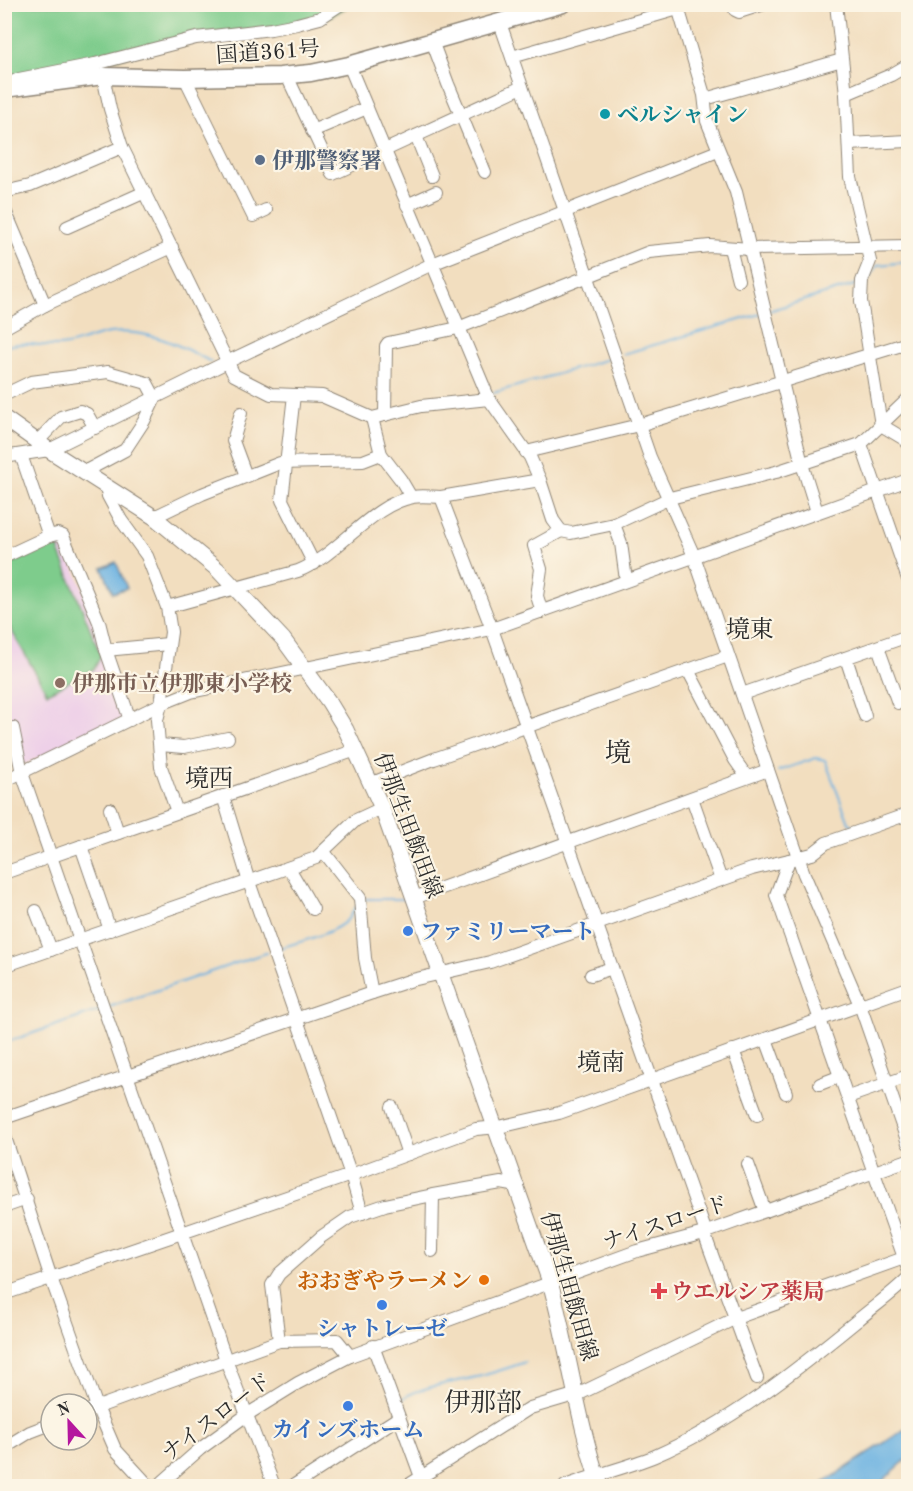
<svg xmlns="http://www.w3.org/2000/svg" width="913" height="1491" font-family="'Old Standard TT','Noto Serif JP',serif">
<style>
.built{fill:#eed0e8}
.green{fill:#7ecc8c;stroke:#547c5c;stroke-width:1.5}
.water{fill:#69b1e1;stroke:#4a6e86;stroke-width:1.5}
.lines{fill:none;stroke-linecap:round;stroke-linejoin:round}
.stream{stroke:#69b1e1;stroke-width:2}
.minor-casing{stroke:#8e8475;stroke-width:14}
.major-casing{stroke:#8e8475;stroke-width:17}
.highway-casing{stroke:#8e8475;stroke-width:19}
.minor{stroke:#fff;stroke-width:12}
.major{stroke:#fff;stroke-width:15}
.highway{stroke:#fff;stroke-width:16}
.culture-dot{fill:#0f9aa8;stroke:#fcf5e5;stroke-width:2}
.service-dot{fill:#5c6f8a;stroke:#fcf5e5;stroke-width:2}
.education-dot{fill:#8d6e63;stroke:#fcf5e5;stroke-width:2}
.shop-dot{fill:#3f7fe0;stroke:#fcf5e5;stroke-width:2}
.food-dot{fill:#e8710a;stroke:#fcf5e5;stroke-width:2}
.health-dot{fill:#e0444e;stroke:#fcf5e5;stroke-width:2}
.labels{text-anchor:middle;stroke-width:4.5;stroke-linejoin:round;paint-order:stroke}
.street-label{font-size:22px;fill:#2b2b2b;stroke:#fcf5e5}
.culture-label{font-size:22px;font-weight:bold;fill:#0d838f;stroke:#fcf5e5;text-anchor:start}
.service-label{font-size:22px;font-weight:bold;fill:#4e5e75;stroke:#fcf5e5;text-anchor:start}
.education-label{font-size:22px;font-weight:bold;fill:#785e54;stroke:#fcf5e5;text-anchor:start}
.shop-label{font-size:22px;font-weight:bold;fill:#366cbe;stroke:#fcf5e5}
.food-label{font-size:22px;font-weight:bold;fill:#c56008;stroke:#fcf5e5;text-anchor:end}
.health-label{font-size:22px;font-weight:bold;fill:#be3a42;stroke:#fcf5e5;text-anchor:start}
.neighbourhood-label{font-size:24px;fill:#2b2b2b;stroke:#fcf5e5}
.quarter-label{font-size:26px;fill:#2b2b2b;stroke:#fcf5e5}
</style>
<rect width="100%" height="100%" fill="#fcf5e5"/>
<filter id="ink" filterUnits="userSpaceOnUse"><feTurbulence type="fractalNoise" baseFrequency=".0167" numOctaves="2"/><feDisplacementMap in="SourceGraphic" scale="12" xChannelSelector="R" yChannelSelector="G"/><feConvolveMatrix kernelMatrix="1 2 1 2 8 2 1 2 1" color-interpolation-filters="sRGB"/></filter>
<filter id="wash" filterUnits="userSpaceOnUse"><feTurbulence type="fractalNoise" baseFrequency=".008" numOctaves="4" result="noise"/><feDisplacementMap in="SourceGraphic" scale="24" xChannelSelector="R" yChannelSelector="G"/><feGaussianBlur stdDeviation="1.35" result="paint"/><feColorMatrix in="noise" values="0 0 0 0 0 0 0 0 0 0 0 0 0 0 0 0 0 1.4 0 .05"/><feComposite in="paint" operator="in"/></filter>
<g filter="url(#wash)">
<rect width="100%" height="100%" fill="#f2debf"/>
<path class="built" d="M55 537 62 539 97 621 127 717 23 765 5 727 4 561Z"/>
<g class="green">
<path d="M5 5H351L322 21 196 42 5 81Z"/>
<path d="M56 543 101 656 94 669 47 693 5 619V566Z"/>
</g>
<g class="water">
<path d="M116 562 127 588 113 593 102 568Z"/>
<path d="M908 1427V1458L877 1486H819Z"/>
</g>
<g class="lines">
<g class="stream">
<path d="M870 277 878 265 908 262"/>
<path d="M768 311 858 284"/>
<path d="M4 348C19 339 43 347 60 346 77 345 93 335 110 333 146 328 180 345 211 362"/>
<path d="M623 354 760 314"/>
<path d="M490 394 608 359"/>
<path d="M778 771 816 758 825 760 849 823 855 827"/>
<path d="M363 899H408"/>
<path d="M276 949C295 943 335 934 348 919 351 916 353 911 356 907"/>
<path d="M109 1007 268 952"/>
<path d="M4 1043 101 1010"/>
<path d="M398 1403C410 1387 464 1381 485 1375 498 1371 512 1367 525 1362"/>
<path d="M280 1486 317 1464"/>
</g>
</g>
</g>
<g filter="url(#ink)">
<g class="lines">
<g class="minor-casing">
<g id="minor">
<path d="M677 4 704 95 707 121 736 192 802 464 817 512"/>
<path d="M734 4 735 10 739 12 764 4"/>
<path d="M836 4 846 94 850 177 870 261 862 281 861 301 881 425"/>
<path d="M500 23 650 457 694 556 804 874 860 1005 908 1143"/>
<path d="M432 41 448 84 485 172"/>
<path d="M512 57 678 9"/>
<path d="M349 65 489 399 530 457 540 480 553 520 561 531 534 546 541 569 537 596 542 612"/>
<path d="M103 76 110 109 122 147 234 375 271 394 322 396 372 418 421 406 489 399"/>
<path d="M287 76 333 174 522 87"/>
<path d="M185 78 253 216 266 210"/>
<path d="M6 85 19 79 95 64 196 38 271 29 297 24 320 18 341 4"/>
<path d="M846 94 891 75 908 65"/>
<path d="M705 99 842 60"/>
<path d="M312 131 367 108"/>
<path d="M416 136 432 176"/>
<path d="M849 144 908 141"/>
<path d="M4 192 30 186 122 147"/>
<path d="M407 205 436 192"/>
<path d="M4 208 45 305"/>
<path d="M67 227 145 192"/>
<path d="M730 248 738 280"/>
<path d="M4 328 45 305 172 247"/>
<path d="M4 395 31 382 108 372 147 383 155 398 144 421 125 450 84 472"/>
<path d="M294 395 282 500 314 564"/>
<path d="M241 413 233 441 246 476"/>
<path d="M385 415 386 346 388 343 458 328 649 252 710 246 750 249 908 246"/>
<path d="M372 418 381 454 401 480 411 497"/>
<path d="M881 425 906 440 908 444"/>
<path d="M37 442 61 417 80 411 87 414 95 428"/>
<path d="M861 444 908 579"/>
<path d="M526 452 639 425 908 343"/>
<path d="M21 455 49 536"/>
<path d="M4 457 49 450 227 362 432 264 718 151"/>
<path d="M113 491 108 496 121 520 147 556 167 607 171 632 161 704 157 720 161 767 177 812"/>
<path d="M441 497 540 480"/>
<path d="M154 517 202 494 280 463 363 461 381 454"/>
<path d="M614 524 621 543 626 580"/>
<path d="M561 531 571 533 614 524 670 498 776 472 861 444 908 399"/>
<path d="M4 557 49 536 57 534 63 536 99 622 106 650 130 720"/>
<path d="M167 607 298 571C339 555 371 504 413 497 422 495 432 497 441 497L492 629 704 1227V1233L757 1378"/>
<path d="M878 647 898 703"/>
<path d="M106 650 168 644"/>
<path d="M846 658 865 716"/>
<path d="M688 670 735 760 747 777"/>
<path d="M742 694 908 636"/>
<path d="M4 730 13 728 22 773 226 1360 274 1486"/>
<path d="M160 745 184 747 228 738"/>
<path d="M4 781 161 704 191 692 492 629 908 480"/>
<path d="M372 783 434 759 728 656"/>
<path d="M223 796 249 882 351 1175 362 1213"/>
<path d="M692 798 721 880"/>
<path d="M110 809 118 833"/>
<path d="M908 814 826 843 812 854 789 860 776 895 908 1269"/>
<path d="M81 846 110 930"/>
<path d="M324 852 360 898 365 958 372 993"/>
<path d="M289 868 313 909"/>
<path d="M4 873 356 750"/>
<path d="M414 898 768 770"/>
<path d="M36 911 51 950"/>
<path d="M4 966 316 858 356 820 382 808"/>
<path d="M591 975 612 968"/>
<path d="M766 1039 786 1093"/>
<path d="M733 1050 757 1115"/>
<path d="M820 1084 841 1076"/>
<path d="M848 1097 908 1076"/>
<path d="M392 1107 408 1154"/>
<path d="M4 1118 372 993 412 980 490 962 752 869 789 860"/>
<path d="M4 1134 51 1278 97 1407 115 1449 149 1486"/>
<path d="M748 1164 765 1211"/>
<path d="M4 1207 27 1199"/>
<path d="M432 1251 433 1195"/>
<path d="M4 1294 351 1175 476 1129 499 1127 559 1113 908 988"/>
<path d="M279 1341 272 1285 279 1274 321 1237 350 1217 385 1205 433 1195 501 1183 518 1186"/>
<path d="M373 1346 421 1477"/>
<path d="M87 1411 279 1341 337 1340 350 1356"/>
<path d="M4 1448 30 1432 51 1424"/>
<path d="M158 1486 200 1449 248 1414 298 1383 350 1356 637 1251 704 1233 908 1160"/>
<path d="M293 1486 398 1418"/>
<path d="M407 1486 530 1408 581 1393 736 1318 904 1258"/>
<path d="M565 1486C594 1475 626 1468 655 1456 729 1424 798 1369 859 1319 876 1305 893 1293 908 1278"/>
</g>
</g>
<g class="major-casing">
<path id="major" d="M4 418 49 450 154 517 217 569 283 639 329 702 346 730 382 808 550 1282C569 1350 577 1420 600 1486"/>
</g>
<g class="highway-casing">
<path id="highway" d="M4 89 103 76 185 78 280 76 311 73 349 65 563 4"/>
</g>
<use href="#minor" class="minor"/>
<use href="#major" class="major"/>
<use href="#highway" class="highway"/>
</g>
</g>
<circle class="culture-dot" cx="605" cy="114" r="6"/>
<circle class="service-dot" cx="260" cy="160" r="6"/>
<circle class="education-dot" cx="60" cy="683" r="6"/>
<g class="shop-dot">
<circle cx="408" cy="931" r="6"/>
<circle cx="382" cy="1305" r="6"/>
<circle cx="348" cy="1406" r="6"/>
</g>
<circle class="food-dot" cx="484" cy="1280" r="6"/>
<path class="health-dot" d="M656 1282h6v6h6v6h-6v6h-6v-6h-6v-6h6z"/>
<g class="labels">
<g class="street-label">
<text transform="translate(268 51) rotate(-4)" y="8">国道361号</text>
<text transform="translate(409 825) rotate(69)" y="8">伊那生田飯田線</text>
<text transform="translate(665 1222) rotate(-18)" y="8">ナイスロード</text>
<text transform="translate(570 1286) rotate(74)" y="8">伊那生田飯田線</text>
<text transform="translate(216 1416) rotate(-37)" y="8">ナイスロード</text>
</g>
<g class="culture-label">
<text x="617" y="122">ベルシャイン</text>
</g>
<g class="service-label">
<text x="272" y="168">伊那警察署</text>
</g>
<g class="education-label">
<text x="72" y="691">伊那市立伊那東小学校</text>
</g>
<g class="shop-label">
<text x="420" y="939" text-anchor="start">ファミリーマート</text>
<text x="382" y="1336">シャトレーゼ</text>
<text x="348" y="1437">カインズホーム</text>
</g>
<g class="food-label">
<text x="472" y="1288">おおぎやラーメン</text>
</g>
<g class="health-label">
<text x="671" y="1299">ウエルシア薬局</text>
</g>
<g class="neighbourhood-label">
<text x="750" y="637">境東</text>
<text x="209" y="786">境西</text>
<text x="601" y="1070">境南</text>
</g>
<g class="quarter-label">
<text x="618" y="761">境</text>
<text x="483" y="1411">伊那部</text>
</g>
</g>
<rect width="913" height="1491" fill="none" stroke="#fcf5e5" stroke-width="24"/>
<g transform="translate(69 1422) rotate(338)"><circle r="28" fill="#fcf5e5" stroke="#a8a49b" stroke-width="1.5"/>
<path d="M0-4.5L10 22L0 15L-10 22Z" fill="#b5179e"/>
<text y="-9" font-size="16" font-weight="bold" text-anchor="middle" fill="#2b2b2b">N</text>
</g>
</svg>
